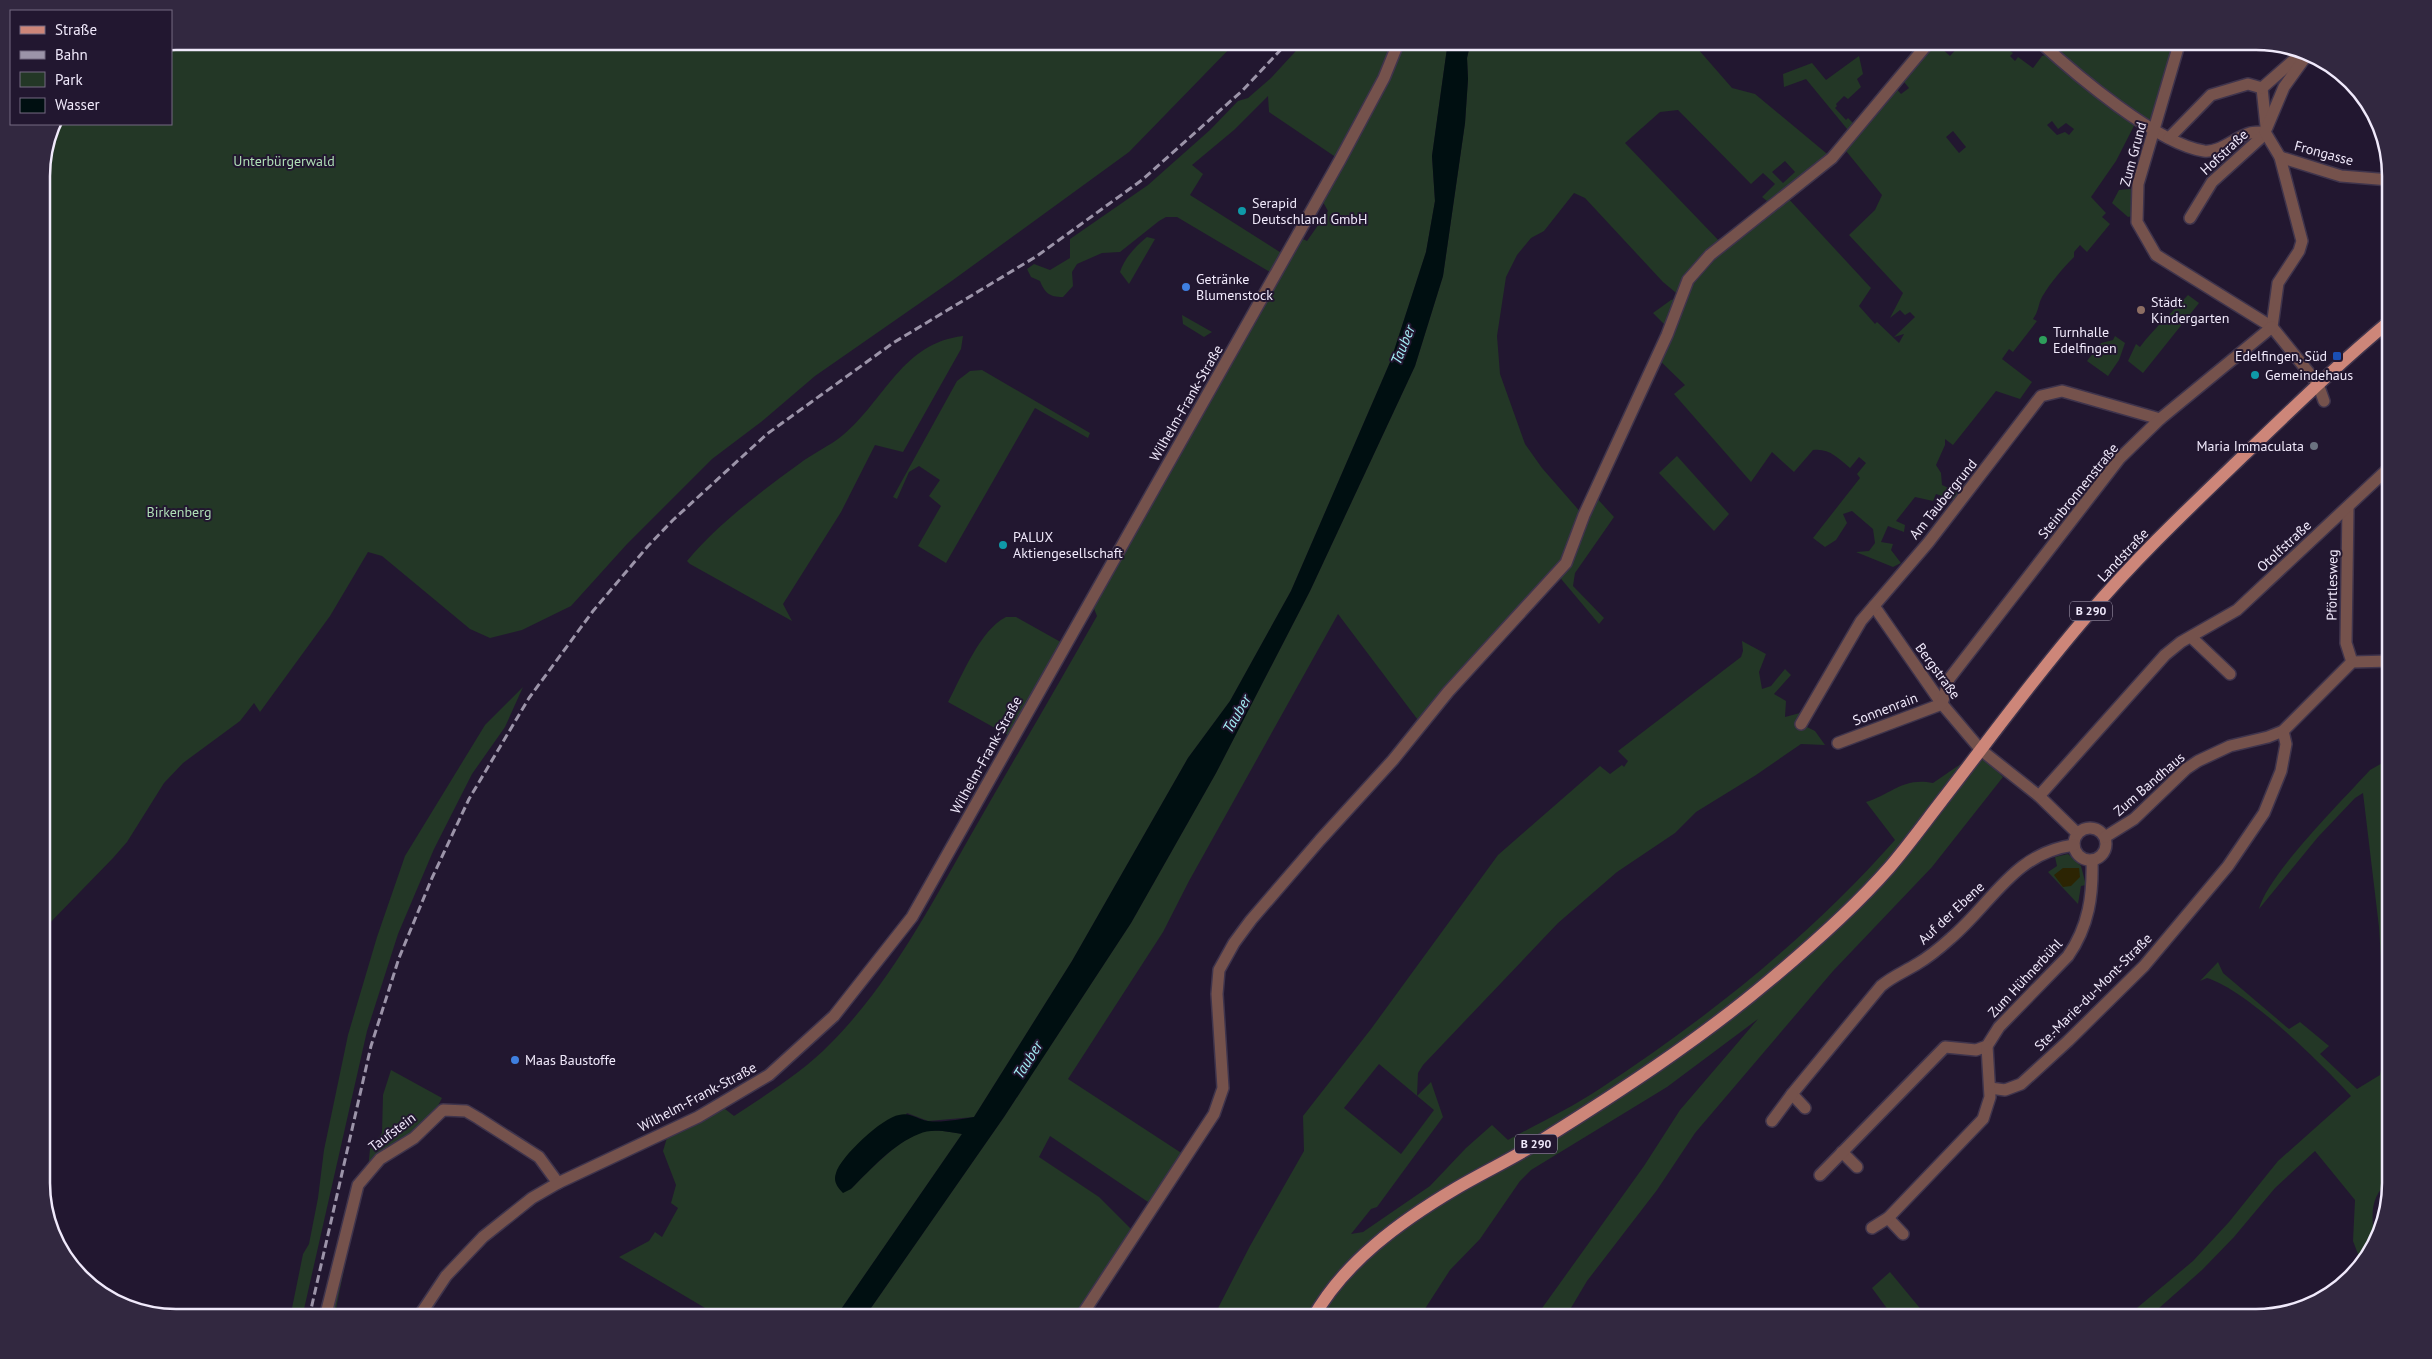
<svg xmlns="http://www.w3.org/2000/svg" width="2432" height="1359" font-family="'PT Sans',sans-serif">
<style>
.green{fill:#233726;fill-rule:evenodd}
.sand{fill:#2c2403}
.water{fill:#000f11}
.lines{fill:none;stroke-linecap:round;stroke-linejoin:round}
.street-casing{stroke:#3f344c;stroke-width:14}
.primary-casing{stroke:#3f344c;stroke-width:15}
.street{stroke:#75524c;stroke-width:11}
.primary{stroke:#cd8679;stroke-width:12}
.rail{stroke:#9c94a9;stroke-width:3;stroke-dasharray:8 4;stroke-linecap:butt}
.culture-dot{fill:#0f9aa8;stroke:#221730;stroke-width:2}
.shop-dot{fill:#3f7fe0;stroke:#221730;stroke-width:2}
.education-dot{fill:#8d6e63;stroke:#221730;stroke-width:2}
.leisure-dot{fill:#2e9e5b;stroke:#221730;stroke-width:2}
.transit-dot{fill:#1a4fb4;stroke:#221730;stroke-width:2}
.worship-dot{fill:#6b7280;stroke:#221730;stroke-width:2}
.labels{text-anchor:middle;stroke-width:4;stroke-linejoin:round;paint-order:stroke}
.shield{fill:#221730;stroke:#b2aabe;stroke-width:1}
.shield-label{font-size:12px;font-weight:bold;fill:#f0e9fb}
.street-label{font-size:14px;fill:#f0e9fb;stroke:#221730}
.park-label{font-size:14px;fill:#afdfb6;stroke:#221730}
.poi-label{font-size:14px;fill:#f0e9fb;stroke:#221730;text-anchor:start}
.water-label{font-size:15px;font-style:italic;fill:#a3eff6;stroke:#221730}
.rim{fill:none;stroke:#f0e9fb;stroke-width:2.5}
</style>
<rect width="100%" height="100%" fill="#221730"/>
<g class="green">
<path d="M176 41H1237L1129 152 953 280 815 376 761 422 712 459 627 544 571 606 522 630 490 638 470 629 382 556 368 552 330 616 260 712 254 703 240 721 183 763 164 783 127 842 113 858 42 931V167L52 124H171V42Z"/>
<path d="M1305 41H1448L1432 156 1435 201 1426 252 1391 360 1291 591 1230 701 1188 758 1072 961 974 1117 928 1121 907 1113 851 1189C871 1169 894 1144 919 1133 932 1128 949 1132 962 1134L835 1318H722L619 1257 649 1241 655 1232 662 1237 678 1208 671 1203 676 1185 663 1151 669 1131 720 1105 734 1116C767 1094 803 1072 831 1043 891 982 930 907 972 833 1013 761 1056 689 1097 616L1091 601 1275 275 1177 217H1166L1159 221 1120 252 1102 253 1077 264 1072 272 1073 286 1063 297C1049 297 1045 293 1040 281L1031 277 1027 269 1034 264 1050 270 1070 258V239L1148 185 1210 130 1238 101 1248 98 1271 78ZM1268 96 1269 112 1340 160 1320 197 1328 211 1307 241 1297 236 1286 256 1190 195 1203 174 1192 165 1234 130Z"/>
<path d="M1471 41H1691L1732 88 1755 94 1832 158 1786 196 1871 288 1859 306 1875 324 1877 322 1899 343 1904 334 1894 337 1915 317 1910 312 1905 315 1900 310 1890 318 1903 293 1849 235 1875 210 1882 195 1842 146 1852 135 1806 79 1784 87 1783 74 1812 63 1826 80 1859 56 1863 74 1857 79 1861 87 1848 99 1844 96 1836 104 1837 106 1835 108 1846 120 1848 118 1858 128 1893 85 1901 94 1909 88 1900 77 1930 41H1942L1938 45 1950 56 1959 46 1954 41H2014L2008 49 2013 53 2010 56 2015 61 2018 57 2033 68 2042 56 2052 53 2039 41H2138L2146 48 2153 41H2180L2155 130 2138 118 2116 161 2091 197 2106 213 2102 217 2110 224 2087 252 2080 245 2074 252V257C2062 269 2051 282 2042 297 2038 304 2039 311 2033 319L2037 321 2013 352 2009 349 2002 359 2032 382 2020 399 1996 391 1953 445 1945 439V445L1936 465 1941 473 1942 485 1959 493 1964 484 1968 482 1973 487 1961 502 1936 494 1933 501 1915 497 1896 521 1905 525 1904 532 1888 526 1881 542 1893 544 1891 550 1901 563 1893 567 1856 552 1869 551 1875 543 1873 529 1852 511 1843 514 1847 523 1836 540 1825 547 1813 538 1860 478 1857 474 1866 463 1859 457 1850 468C1838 458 1829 448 1813 450L1794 472 1772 452 1751 482 1674 394 1685 385 1656 357 1669 329 1653 313 1671 300 1681 297 1663 282 1585 198 1574 193 1544 231 1531 238 1517 255 1506 277 1497 336 1500 374 1525 444 1542 468 1583 515 1593 494 1614 517 1575 573 1573 586 1604 618 1599 624 1557 574 1421 724 1338 614 1189 881 1163 932 1068 1079 1186 1156 1154 1206 1050 1136 1039 1157 1099 1197 1136 1234 1080 1318H864L1004 1117 1131 923 1216 773 1310 591 1415 366 1443 276 1465 123 1468 79 1467 58ZM1678 110 1751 184 1763 173 1775 184 1762 197 1772 205 1723 245 1625 143 1660 112ZM2052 121 2058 129 2066 123 2074 129 2069 135 2065 132 2057 135 2047 125ZM1953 131 1966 147 1959 153 1946 137ZM1785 161 1795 172 1783 183 1772 172Z"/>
<path d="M2139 188 2137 215 2128 217 2112 203 2119 190Z"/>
<path d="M1147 237 1155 239 1129 284 1120 272C1125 257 1136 246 1147 237Z"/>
<path d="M2188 295 2199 303 2143 373 2128 361 2136 344 2140 347C2154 328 2172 313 2188 295Z"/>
<path d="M1182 315 1212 332 1204 337 1183 324Z"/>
<path d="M963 336 961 349 903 452 875 445 841 512 783 604 792 621 690 564 687 561C719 523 759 493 799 464 813 453 830 446 843 435 885 400 902 343 963 336Z"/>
<path d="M2115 336 2125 343 2119 360 2108 376 2087 361 2101 343 2113 340Z"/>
<path d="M982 370 1090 433 1088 438 1035 408 946 563 918 546 941 506 929 496 940 480 919 466 909 472 897 499 893 497 957 381 970 371Z"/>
<path d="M1677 456 1729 514 1714 531 1659 473Z"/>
<path d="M1006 617H1016L1066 645 1013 738 948 702C962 676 980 630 1006 617Z"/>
<path d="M1742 641 1766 654 1759 672 1762 689 1771 686 1785 669 1791 675 1774 694 1786 701 1785 717 1800 713 1801 724 1815 731 1825 745 1801 744 1756 775 1696 812 1675 833 1617 872 1558 923 1423 1065 1418 1073 1417 1096 1431 1082 1443 1117 1377 1207 1371 1209 1351 1234 1363 1232 1430 1186 1466 1148 1492 1125 1508 1140C1539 1123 1571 1108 1601 1088 1709 1017 1809 937 1895 840L1866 802C1892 794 1903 777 1933 783L1981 750 1997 761 1993 767 2003 777 1932 867 1833 971 1695 1133 1657 1190 1587 1281 1565 1318H1535L1644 1166 1680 1110 1758 1019 1667 1087 1531 1170 1520 1181 1480 1239 1450 1270 1419 1318H1213L1250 1246 1304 1151 1303 1116 1371 1029 1498 855 1600 766 1610 774 1622 765 1624 767 1628 761 1618 751 1741 657 1743 651ZM1379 1064 1434 1110 1401 1154 1344 1108Z"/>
<path d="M523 687 505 727 472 774 434 849 398 934 367 1031 302 1318H290L303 1254 309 1244 318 1198 324 1150 348 1035 377 937 405 856 485 725Z"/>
<path d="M2386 761 2391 765V1178C2371 1197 2371 1209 2374 1236 2374 1241 2375 1246 2372 1251 2369 1255 2364 1259 2361 1262L2353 1241 2355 1200 2315 1151 2275 1188 2234 1237 2202 1270 2149 1317 2125 1318 2193 1261 2229 1222 2278 1161 2351 1096C2322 1064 2247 990 2207 978L2200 981 2218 962 2223 973 2289 1029 2300 1022 2329 1046 2320 1054 2357 1089 2380 1075 2386 1043 2379 927 2363 793 2355 798 2318 837 2259 909C2268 874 2343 800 2370 770Z"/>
<path d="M2068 854 2081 866 2086 885 2081 886 2078 904 2048 872 2057 866 2055 857Z"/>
<path d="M391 1070 442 1098 429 1123 414 1138 407 1149 380 1163 361 1188 334 1318H325L358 1185 368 1170 370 1149 382 1133 383 1095Z"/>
<path d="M1890 1272 1928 1318H1894L1872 1288Z"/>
</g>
<path class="sand" d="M2063 868H2079L2080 877 2071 886 2063 887 2054 875Z"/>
<path class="water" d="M1448 41H1471L1467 58 1468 79 1465 123 1443 276 1415 366 1310 591 1216 773 1131 923 1004 1117 864 1318H835L962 1134C950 1132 931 1128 919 1134 893 1144 871 1169 851 1189L843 1193C837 1187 833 1181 836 1173 840 1157 883 1117 899 1115 911 1112 918 1120 928 1121 942 1123 960 1119 974 1117L1072 961 1188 758 1230 701 1291 591 1391 360 1426 252 1435 201 1432 156Z"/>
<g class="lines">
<g class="street-casing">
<g id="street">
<path d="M2039 41C2075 74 2157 144 2204 151 2220 153 2235 137 2250 133 2255 132 2260 132 2265 132"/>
<path d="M2180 41 2138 184 2137 222 2156 255 2272 327 2318 384 2324 401"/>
<path d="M2262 88 2266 126"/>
<path d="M2169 138 2211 95 2248 84 2262 88 2295 59 2305 54"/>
<path d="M2280 157 2341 176 2390 180"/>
<path d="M2190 218 2212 182 2265 134"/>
<path d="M2272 327 2278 283 2299 251 2302 241 2280 157 2265 132 2284 87 2307 55"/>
<path d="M2348 507 2346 643 2352 662"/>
<path d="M1874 606 1942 704 1981 750 2039 796 2077 833"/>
<path d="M2191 637 2230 674"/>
<path d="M1801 724 1861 621 1928 543 2041 396 2062 391 2160 419"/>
<path d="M1838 743 1942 704 1949 679 2120 458 2160 419 2272 327"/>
<path d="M2039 796 2165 655 2181 642 2237 610 2391 466"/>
<circle cx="2090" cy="844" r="16"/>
<path d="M2105 837 2134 819 2186 769 2198 761 2230 746 2268 737 2283 731 2352 662 2391 661"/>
<path d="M1990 1088 2005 1090 2021 1084 2068 1041 2144 966 2228 866 2264 813 2281 771 2286 744 2283 731"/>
<path d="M1805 1108 1792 1094 1881 986C1893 976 1904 972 1917 964 1929 957 1941 947 1951 938 1993 902 2014 853 2074 845"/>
<path d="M1772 1121 1792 1094"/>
<path d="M1842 1152 1857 1167"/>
<path d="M1820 1175 1945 1047 1976 1050 1987 1046 1999 1027 2068 956C2089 926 2093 895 2092 860"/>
<path d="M1888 1218 1903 1234"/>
<path d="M1872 1228 1888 1218 1983 1119 1990 1097 1987 1046"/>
<path d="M325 1318 358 1185 380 1159 414 1138 443 1110 466 1111 478 1118 539 1157 558 1183"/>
<path d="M418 1318 446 1276 483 1237 532 1198 558 1183 698 1117 769 1075 834 1016 912 917 1340 160 1384 78 1399 41"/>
<path d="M1080 1318 1214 1114 1223 1088 1217 994 1219 970 1234 943 1251 920 1320 840 1393 760 1448 692 1566 563 1584 515 1667 335 1688 280 1710 255 1832 158 1930 41"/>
</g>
</g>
<g class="primary-casing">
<path id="primary" d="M1313 1318C1344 1262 1401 1221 1455 1189 1482 1173 1512 1159 1539 1142 1619 1092 1699 1040 1770 980 1812 945 1853 909 1889 868 1907 847 1923 825 1940 803 1988 741 2035 676 2087 616 2135 559 2189 508 2243 456 2291 410 2339 363 2391 320"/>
</g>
<use href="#street" class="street"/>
<use href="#primary" class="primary"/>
<path class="rail" d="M309 1318 371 1046 399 958 432 878 469 799 529 698 593 611 648 546 673 520 767 434 893 343 1037 256 1142 180 1243 90 1289 41"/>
</g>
<g class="culture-dot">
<circle cx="1242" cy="211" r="5"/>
<circle cx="2255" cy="375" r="5"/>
<circle cx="1003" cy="545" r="5"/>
</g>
<g class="shop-dot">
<circle cx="1186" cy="287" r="5"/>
<circle cx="515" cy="1060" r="5"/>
</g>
<circle class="education-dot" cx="2141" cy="310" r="5"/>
<circle class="leisure-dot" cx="2043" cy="340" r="5"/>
<rect class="transit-dot" x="2332" y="351" width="10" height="10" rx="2.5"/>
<circle class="worship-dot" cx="2314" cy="446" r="5"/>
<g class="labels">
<g class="shield">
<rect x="2070" y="601.5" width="42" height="19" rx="4"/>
<rect x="1515" y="1134.5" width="42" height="19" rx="4"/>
</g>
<g class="shield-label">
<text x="2091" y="615">B 290</text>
<text x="1536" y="1148">B 290</text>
</g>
<g class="street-label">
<text transform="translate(2224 152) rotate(-43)" y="5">Hofstraße</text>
<text transform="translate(2324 153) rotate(15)" y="5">Frongasse</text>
<text transform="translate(2133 154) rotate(-75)" y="5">Zum Grund</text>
<text transform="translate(1186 403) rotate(-60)" y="5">Wilhelm-Frank-Straße</text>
<text transform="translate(2078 491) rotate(-51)" y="5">Steinbronnenstraße</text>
<text transform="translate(1943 499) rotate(-51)" y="5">Am Taubergrund</text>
<text transform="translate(2284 546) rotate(-43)" y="5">Otolfstraße</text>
<text transform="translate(2123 555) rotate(-47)" y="5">Landstraße</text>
<text transform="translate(2332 585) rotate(-89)" y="5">Pförtlesweg</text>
<text transform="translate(1938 671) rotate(54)" y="5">Bergstraße</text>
<text transform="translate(1885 709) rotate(-21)" y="5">Sonnenrain</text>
<text transform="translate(986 755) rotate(-61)" y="5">Wilhelm-Frank-Straße</text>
<text transform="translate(2149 784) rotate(-41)" y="5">Zum Bandhaus</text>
<text transform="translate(1951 913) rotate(-43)" y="5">Auf der Ebene</text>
<text transform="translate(2025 978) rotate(-47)" y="5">Zum Hühnerbühl</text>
<text transform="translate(2093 992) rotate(-45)" y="5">Ste.-Marie-du-Mont-Straße</text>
<text transform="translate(697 1097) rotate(-28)" y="5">Wilhelm-Frank-Straße</text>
<text transform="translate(392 1132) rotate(-37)" y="5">Taufstein</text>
</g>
<g class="park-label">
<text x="284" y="166">Unterbürgerwald</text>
<text x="179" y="517">Birkenberg</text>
</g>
<g class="poi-label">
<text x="1252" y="208">Serapid<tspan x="1252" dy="16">Deutschland GmbH</tspan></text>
<text x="1196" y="284">Getränke<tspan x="1196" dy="16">Blumenstock</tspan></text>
<text x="2151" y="307">Städt.<tspan x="2151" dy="16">Kindergarten</tspan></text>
<text x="2053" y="337">Turnhalle<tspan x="2053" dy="16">Edelfingen</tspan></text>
<text x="2327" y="361" text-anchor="end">Edelfingen, Süd</text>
<text x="2265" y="380">Gemeindehaus</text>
<text x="2304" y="451" text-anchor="end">Maria Immaculata</text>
<text x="1013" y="542">PALUX<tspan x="1013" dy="16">Aktiengesellschaft</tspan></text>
<text x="525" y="1065">Maas Baustoffe</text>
</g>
<g class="water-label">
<text transform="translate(1403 345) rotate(-68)" y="5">Tauber</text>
<text transform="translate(1237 714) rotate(-60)" y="5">Tauber</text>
<text transform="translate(1028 1060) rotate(-58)" y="5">Tauber</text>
</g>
</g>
<path d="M0 0H2432V1359H0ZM176 50H2256A126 126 0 0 1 2382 176V1183A126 126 0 0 1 2256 1309H176A126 126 0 0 1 50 1183V176A126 126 0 0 1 176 50Z" fill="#322840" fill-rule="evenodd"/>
<path class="rim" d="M176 50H2256A126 126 0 0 1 2382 176V1183A126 126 0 0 1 2256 1309H176A126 126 0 0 1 50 1183V176A126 126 0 0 1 176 50Z"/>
<rect x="10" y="10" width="162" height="115" fill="#221730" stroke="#746b81"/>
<rect x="20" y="26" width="25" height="8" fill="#cd8679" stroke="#746b81"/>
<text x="55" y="35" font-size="15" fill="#f0e9fb">Straße</text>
<rect x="20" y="51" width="25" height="8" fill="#9c94a9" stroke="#746b81"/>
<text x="55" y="60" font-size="15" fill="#f0e9fb">Bahn</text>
<rect x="20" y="72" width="25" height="15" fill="#233726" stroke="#746b81"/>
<text x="55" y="85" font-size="15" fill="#f0e9fb">Park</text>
<rect x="20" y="98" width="25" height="15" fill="#000f11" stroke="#746b81"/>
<text x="55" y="110" font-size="15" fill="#f0e9fb">Wasser</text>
</svg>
